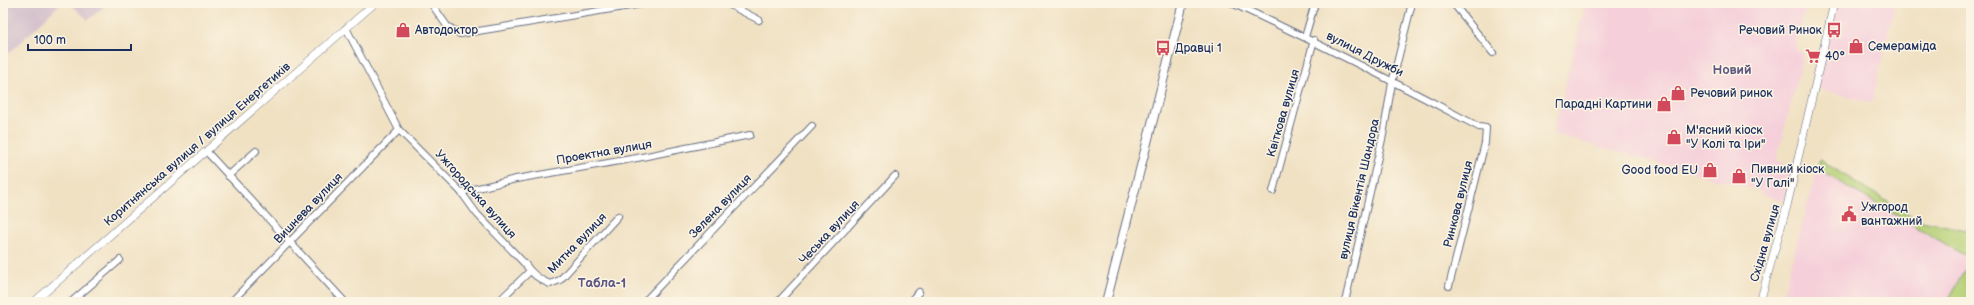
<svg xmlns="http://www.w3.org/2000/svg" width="1974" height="305" font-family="'Balsamiq Sans',sans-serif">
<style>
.built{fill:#f5cfda}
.industrial{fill:#d1bdcb}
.green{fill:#b5d076;stroke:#68806a}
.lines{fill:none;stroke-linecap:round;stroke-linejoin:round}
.minor-casing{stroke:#666d81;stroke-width:8}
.tertiary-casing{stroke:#666d81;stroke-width:8}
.secondary-casing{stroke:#666d81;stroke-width:10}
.minor{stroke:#fff;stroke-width:6}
.tertiary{stroke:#fff;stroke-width:7}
.secondary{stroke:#fff;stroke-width:8}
.labels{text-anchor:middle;stroke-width:3;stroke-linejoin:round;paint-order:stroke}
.poi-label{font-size:12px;fill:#1b2f5e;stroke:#fcf5e5;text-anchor:start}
.street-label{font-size:12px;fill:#1b2f5e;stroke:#fcf5e5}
.neighbourhood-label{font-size:13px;font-weight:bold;fill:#5d5781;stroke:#fcf5e5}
</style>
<rect width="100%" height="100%" fill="#fcf5e5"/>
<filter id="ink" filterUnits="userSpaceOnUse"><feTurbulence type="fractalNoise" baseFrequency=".025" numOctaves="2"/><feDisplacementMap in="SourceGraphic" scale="8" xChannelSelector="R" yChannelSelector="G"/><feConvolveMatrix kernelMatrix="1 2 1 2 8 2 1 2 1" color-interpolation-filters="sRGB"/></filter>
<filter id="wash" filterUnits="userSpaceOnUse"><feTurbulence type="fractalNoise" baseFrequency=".012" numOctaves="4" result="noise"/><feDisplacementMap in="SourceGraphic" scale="16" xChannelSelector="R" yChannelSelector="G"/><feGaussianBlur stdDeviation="0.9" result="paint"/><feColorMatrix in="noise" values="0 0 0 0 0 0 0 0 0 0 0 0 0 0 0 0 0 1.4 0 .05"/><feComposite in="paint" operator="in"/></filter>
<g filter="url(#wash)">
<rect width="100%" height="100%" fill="#f0e1c3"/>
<g class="built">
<path d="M1586 3H1807L1795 48 1796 51 1804 53 1776 161 1793 166 1784 201 1763 195 1760 191 1553 134Z"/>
<path d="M1838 3H1895L1872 103 1817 88Z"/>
<path d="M1817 169 1971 259 1947 302H1781Z"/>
</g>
<g class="industrial">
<path d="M3 3H61L3 59Z"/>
<path d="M70 3H108L88 20Z"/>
</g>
<g class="green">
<path d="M1820 160 1917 220 1966 230 1971 236V259L1817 169Z"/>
<path d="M1971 259V302H1947Z"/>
</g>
</g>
<g filter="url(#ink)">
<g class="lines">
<g class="minor-casing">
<g id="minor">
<path d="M431 3 447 26 460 34 648 3"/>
<path d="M726 3 759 20"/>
<path d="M1232 3C1316 42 1397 83 1479 127L1486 128 1485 143 1449 286"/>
<path d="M1453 3 1493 53"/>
<path d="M346 28 399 130 461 192 477 214 525 264C531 273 540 280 550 284L560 280 618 216"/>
<path d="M1305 37 1315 3"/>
<path d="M206 151 345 302"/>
<path d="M228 176 256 151"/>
<path d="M1273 191 1314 40"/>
<path d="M461 192 516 179 637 158 750 135"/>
<path d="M71 302 120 260"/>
<path d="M231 302 399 130"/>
<path d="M498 302 530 271"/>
<path d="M644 302 812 126"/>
<path d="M778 302 895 176"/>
<path d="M909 302 919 292"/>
<path d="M1345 302 1383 135 1392 83 1412 3"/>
</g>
</g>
<g class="tertiary-casing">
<g id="tertiary">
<path d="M34 302 375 3"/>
<path d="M1760 302 1787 206 1834 3"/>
</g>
</g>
<g class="secondary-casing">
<path id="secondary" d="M1106 302 1183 3"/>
</g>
<use href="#minor" class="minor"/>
<use href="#tertiary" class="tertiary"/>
<use href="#secondary" class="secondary"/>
</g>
</g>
<defs>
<g id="shop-bare" transform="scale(1.2)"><path d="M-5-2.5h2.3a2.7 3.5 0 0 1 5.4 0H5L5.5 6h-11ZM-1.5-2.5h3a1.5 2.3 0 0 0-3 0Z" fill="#d1495b" stroke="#fcf5e5" stroke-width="2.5" paint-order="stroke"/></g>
<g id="bus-bare" transform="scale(1.2)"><path d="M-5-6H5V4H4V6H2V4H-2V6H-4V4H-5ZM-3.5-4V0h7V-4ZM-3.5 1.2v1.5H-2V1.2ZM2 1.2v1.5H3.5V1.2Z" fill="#d1495b" stroke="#fcf5e5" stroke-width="2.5" paint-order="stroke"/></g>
<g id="supermarket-bare" transform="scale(1.2)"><path d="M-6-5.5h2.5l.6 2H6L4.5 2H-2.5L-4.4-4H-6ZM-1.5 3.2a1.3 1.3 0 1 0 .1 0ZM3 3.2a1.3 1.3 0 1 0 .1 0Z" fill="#d1495b" stroke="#fcf5e5" stroke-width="2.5" paint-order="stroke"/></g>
<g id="civic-bare" transform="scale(1.2)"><path d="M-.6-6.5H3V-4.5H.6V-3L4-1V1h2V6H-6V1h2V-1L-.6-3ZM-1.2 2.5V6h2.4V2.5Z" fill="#d1495b" stroke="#fcf5e5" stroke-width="2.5" paint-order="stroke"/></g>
</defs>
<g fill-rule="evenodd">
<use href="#shop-bare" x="403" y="30"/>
<use href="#bus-bare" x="1834" y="30"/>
<use href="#shop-bare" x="1856" y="46"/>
<use href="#bus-bare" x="1163" y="48"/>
<use href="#supermarket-bare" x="1813" y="56"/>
<use href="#shop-bare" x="1678" y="93"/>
<use href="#shop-bare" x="1664" y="104"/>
<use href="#shop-bare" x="1674" y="137"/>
<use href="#shop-bare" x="1710" y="170"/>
<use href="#shop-bare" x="1739" y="176"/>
<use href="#civic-bare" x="1849" y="214"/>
</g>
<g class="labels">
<g class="poi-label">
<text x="415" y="34">Автодоктор</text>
<text x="1822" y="34" text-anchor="end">Речовий Ринок</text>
<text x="1868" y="50">Семераміда</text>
<text x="1175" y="52">Дравці 1</text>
<text x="1825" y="60">40°</text>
<text x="1690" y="97">Речовий ринок</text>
<text x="1652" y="108" text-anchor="end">Парадні Картини</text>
<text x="1686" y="134">М'ясний кіоск<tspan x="1686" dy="14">"У Колі та Іри"</tspan></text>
<text x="1751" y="173">Пивний кіоск<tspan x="1751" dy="14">"У Галі"</tspan></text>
<text x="1698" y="174" text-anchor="end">Good food EU</text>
<text x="1861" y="211">Ужгород<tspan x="1861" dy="14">вантажний</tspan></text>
</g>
<g class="street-label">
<text transform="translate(1365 54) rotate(27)" y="4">вулиця Дружби</text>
<text transform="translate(1283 113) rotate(-74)" y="4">Квіткова вулиця</text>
<text transform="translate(197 144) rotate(-41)" y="4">Коритнянська вулиця / вулиця Енергетиків</text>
<text transform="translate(604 152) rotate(-10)" y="4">Проектна вулиця</text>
<text transform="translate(1359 189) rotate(-77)" y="4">вулиця Вікентія Шандора</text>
<text transform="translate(476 194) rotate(48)" y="4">Ужгородська вулиця</text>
<text transform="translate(1458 204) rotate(-76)" y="4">Ринкова вулиця</text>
<text transform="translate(720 206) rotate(-46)" y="4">Зелена вулиця</text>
<text transform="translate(308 208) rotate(-46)" y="4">Вишнева вулиця</text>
<text transform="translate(829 232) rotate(-47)" y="4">Чеська вулиця</text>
<text transform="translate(577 243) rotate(-46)" y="4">Митна вулиця</text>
<text transform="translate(1765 243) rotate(-74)" y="4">Східна вулиця</text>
</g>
<g class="neighbourhood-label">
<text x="1732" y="74">Новий</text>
<text x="602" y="287">Табла-1</text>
</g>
</g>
<rect width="1974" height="305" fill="none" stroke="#fcf5e5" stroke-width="16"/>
<path d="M28 44v6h103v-6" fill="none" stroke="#1b2f5e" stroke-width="2"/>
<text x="34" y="44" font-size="12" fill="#1b2f5e" stroke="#fcf5e5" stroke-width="3" paint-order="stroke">100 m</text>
</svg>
